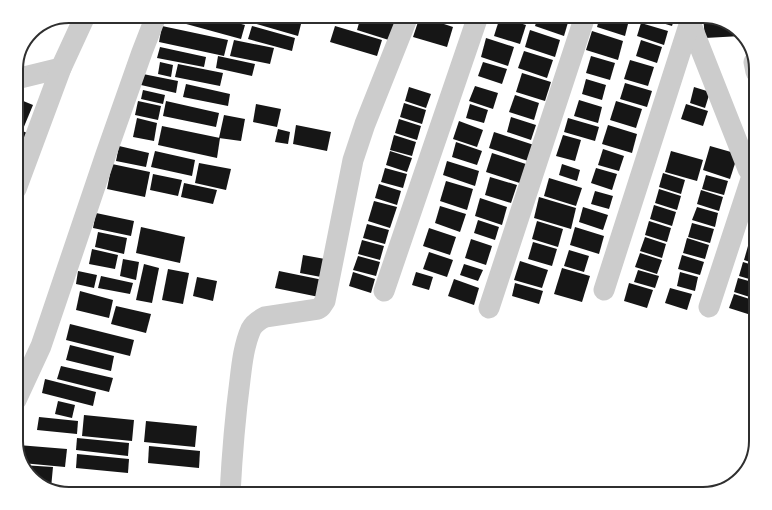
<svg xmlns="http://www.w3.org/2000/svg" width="772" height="510" font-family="'Sofia Sans Condensed',sans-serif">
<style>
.building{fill:#161616}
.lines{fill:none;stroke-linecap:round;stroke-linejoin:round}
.minor{stroke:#ccc;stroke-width:21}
.rim{fill:none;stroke:#2f2f2f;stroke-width:2}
</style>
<rect width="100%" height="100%" fill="#fff"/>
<g class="building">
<path d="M169 16H211L245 25 241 39 168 19Z"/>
<path d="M256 16H273L301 24 298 36 253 23Z"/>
<path d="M361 16H387L398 19 392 41 357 30Z"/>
<path d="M420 16 453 27 447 47 413 37Z"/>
<path d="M434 16H455L453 22Z"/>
<path d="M512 16H530L528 22Z"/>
<path d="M538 16H561L569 19 564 36 535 26Z"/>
<path d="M600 16H617L629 20 625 36 597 27Z"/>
<path d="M644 16H675L672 26 643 17Z"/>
<path d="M703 16 732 25 741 34V36L705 38Z"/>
<path d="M500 17 526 25 520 44 494 36Z"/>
<path d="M641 23 668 31 664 45 637 36Z"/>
<path d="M162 26 228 40 224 56 159 42Z"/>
<path d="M252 26 295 38 292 51 248 39Z"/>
<path d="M335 26 382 40 377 56 330 42Z"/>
<path d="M530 30 560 40 555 57 525 47Z"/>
<path d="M592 31 623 41 618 60 586 50Z"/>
<path d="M486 38 514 47 508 66 481 57Z"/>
<path d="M234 40 274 48 270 64 230 56Z"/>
<path d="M641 40 662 47 657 63 636 56Z"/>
<path d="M160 47 206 57 204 67 157 58Z"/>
<path d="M524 51 553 60 547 78 518 68Z"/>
<path d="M218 56 255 64 252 76 216 68Z"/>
<path d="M591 56 615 63 610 80 586 73Z"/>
<path d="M630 60 654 67 648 86 624 79Z"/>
<path d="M160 62 173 65 171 77 158 74Z"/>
<path d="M483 62 507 69 502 84 478 76Z"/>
<path d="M178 64 223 73 220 86 175 77Z"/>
<path d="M522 73 551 82 545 101 516 92Z"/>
<path d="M143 74 178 81 176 93 141 85Z"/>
<path d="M586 79 606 85 602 100 582 94Z"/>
<path d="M625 83 652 91 647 107 620 99Z"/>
<path d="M186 84 230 94 228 106 183 97Z"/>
<path d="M475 86 498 93 493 109 469 101Z"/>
<path d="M409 87 431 94 426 108 405 101Z"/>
<path d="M694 87 710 92 705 108 690 103Z"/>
<path d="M143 90 165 95 163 104 141 99Z"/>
<path d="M515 95 539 103 534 120 509 112Z"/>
<path d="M16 98 33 105 23 129 16 126Z"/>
<path d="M579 100 602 107 598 123 574 116Z"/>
<path d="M138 101 161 106 158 120 135 115Z"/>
<path d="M166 101 219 113 216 127 163 116Z"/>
<path d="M616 101 642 109 636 128 610 120Z"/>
<path d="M404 103 426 110 422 124 400 117Z"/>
<path d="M256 104 281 109 277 127 253 122Z"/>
<path d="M470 104 488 110 484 123 466 118Z"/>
<path d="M686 104 708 111 703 126 681 119Z"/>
<path d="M224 115 245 119 241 141 219 138Z"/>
<path d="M511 117 536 125 531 140 507 132Z"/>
<path d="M137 118 157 123 154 141 133 137Z"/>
<path d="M568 118 599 127 595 141 564 132Z"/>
<path d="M399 119 421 126 417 140 395 133Z"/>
<path d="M459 121 483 130 477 147 453 139Z"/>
<path d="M296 125 331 132 327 151 293 144Z"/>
<path d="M608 125 637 134 632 153 602 144Z"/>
<path d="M162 126 220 138 217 158 158 145Z"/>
<path d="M16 128 27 133 20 149 16 147Z"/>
<path d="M278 129 290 132 288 144 275 142Z"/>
<path d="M494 132 534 145 528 161 489 148Z"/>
<path d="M394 135 416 142 412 156 390 150Z"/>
<path d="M563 135 581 140 575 161 556 156Z"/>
<path d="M456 142 482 151 477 165 452 157Z"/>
<path d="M119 146 149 153 146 167 116 161Z"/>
<path d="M710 146 738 154 730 179 703 170Z"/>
<path d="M603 149 624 156 619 171 598 165Z"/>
<path d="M155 151 195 160 192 176 151 167Z"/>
<path d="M390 151 412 158 407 172 386 165Z"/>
<path d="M671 151 703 160 697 181 665 172Z"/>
<path d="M492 153 529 165 523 184 486 172Z"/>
<path d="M447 161 479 171 475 186 443 175Z"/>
<path d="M199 163 231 169 226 190 195 183Z"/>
<path d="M112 164 150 172 145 197 107 189Z"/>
<path d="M562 164 580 170 577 181 559 175Z"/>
<path d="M385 168 407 174 403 188 381 182Z"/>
<path d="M596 168 617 174 612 190 591 183Z"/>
<path d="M663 173 685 180 681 194 659 187Z"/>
<path d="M153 174 182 180 178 196 150 190Z"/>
<path d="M706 175 728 181 724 195 702 189Z"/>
<path d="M490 177 517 185 511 203 485 195Z"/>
<path d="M549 178 582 188 576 206 544 196Z"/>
<path d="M446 181 473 189 467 210 440 201Z"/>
<path d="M184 183 217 190 213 204 181 197Z"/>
<path d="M379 184 401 191 397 205 375 198Z"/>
<path d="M659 189 681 196 677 210 655 203Z"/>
<path d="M701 190 723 197 719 211 697 204Z"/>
<path d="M595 191 613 196 609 209 591 204Z"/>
<path d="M539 197 576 208 571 229 534 218Z"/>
<path d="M480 198 507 207 502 225 475 216Z"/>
<path d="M374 201 397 207 390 228 368 221Z"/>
<path d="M654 205 676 212 672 226 650 219Z"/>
<path d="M440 206 466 214 460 232 435 223Z"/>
<path d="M583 207 608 215 603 230 579 222Z"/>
<path d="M697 207 718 213 715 227 692 220Z"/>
<path d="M96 213 134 221 131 236 93 228Z"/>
<path d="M478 220 499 227 495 240 474 233Z"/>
<path d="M537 221 563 229 558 247 532 239Z"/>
<path d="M649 221 671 228 667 242 645 235Z"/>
<path d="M692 223 714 229 710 243 688 237Z"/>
<path d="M367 224 389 230 385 244 363 238Z"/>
<path d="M141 227 185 237 180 263 136 253Z"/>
<path d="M575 227 604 236 599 254 570 245Z"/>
<path d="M429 228 456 237 450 255 423 246Z"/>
<path d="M753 230 756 231V246L748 244Z"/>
<path d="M98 232 127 238 124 254 95 247Z"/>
<path d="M645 237 666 244 662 258 640 251Z"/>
<path d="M687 238 709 245 705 259 683 253Z"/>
<path d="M471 239 492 246 486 265 465 258Z"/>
<path d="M362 240 384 246 380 260 358 254Z"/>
<path d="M533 242 557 249 552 266 528 259Z"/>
<path d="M748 246 756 248V264L744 260Z"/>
<path d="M92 249 118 255 115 269 89 264Z"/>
<path d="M569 250 589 256 584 272 564 266Z"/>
<path d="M429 252 453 260 447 277 423 269Z"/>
<path d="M640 253 662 260 657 274 635 267Z"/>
<path d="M303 255 325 259 321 277 300 273Z"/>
<path d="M682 255 704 262 700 275 678 269Z"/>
<path d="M358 256 380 262 376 276 353 270Z"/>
<path d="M123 259 139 262 136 280 120 276Z"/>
<path d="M520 261 548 270 542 288 514 280Z"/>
<path d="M743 262 756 266V281L739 276Z"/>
<path d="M144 264 159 268 152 303 136 300Z"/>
<path d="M464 264 483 270 478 281 460 275Z"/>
<path d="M562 268 590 276 582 302 554 294Z"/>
<path d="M168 269 189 273 183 304 162 300Z"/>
<path d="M638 270 659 276 655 288 634 282Z"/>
<path d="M78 271 97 275 94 288 76 284Z"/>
<path d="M279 271 323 280 319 297 275 288Z"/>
<path d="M353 272 375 279 371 293 349 286Z"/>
<path d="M416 272 433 277 429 290 412 285Z"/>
<path d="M680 272 698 277 695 291 677 286Z"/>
<path d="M101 276 133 283 130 294 98 288Z"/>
<path d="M197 277 217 281 213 301 193 296Z"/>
<path d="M738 278 756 283V299L734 292Z"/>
<path d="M454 279 479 288 474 305 448 296Z"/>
<path d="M515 283 543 291 539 304 512 296Z"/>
<path d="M629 283 653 290 647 308 624 301Z"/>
<path d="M670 288 692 294 687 310 665 303Z"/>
<path d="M80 291 113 300 109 318 76 310Z"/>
<path d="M734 294 756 301 751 315 729 308Z"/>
<path d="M116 306 151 314 146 333 111 324Z"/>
<path d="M70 324 134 340 130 356 66 340Z"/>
<path d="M70 345 114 356 111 371 66 360Z"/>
<path d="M61 366 113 378 109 392 57 379Z"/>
<path d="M45 379 96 392 93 406 42 393Z"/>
<path d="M58 401 75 405 72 418 55 414Z"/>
<path d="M84 415 134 420 132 441 82 436Z"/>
<path d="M39 417 78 421 77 434 37 430Z"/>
<path d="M146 421 197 426 195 447 144 442Z"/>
<path d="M77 438 129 443 128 456 76 450Z"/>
<path d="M18 445 67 449 65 467 22 463 18 449Z"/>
<path d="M149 446 200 451 199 468 148 463Z"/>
<path d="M77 454 129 459 128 473 76 468Z"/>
<path d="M22 465 53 467 51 488 40 485 23 467Z"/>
</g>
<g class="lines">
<g class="minor">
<path d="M688 17 748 169 756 181"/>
<path d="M754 62 756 72"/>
<path d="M16 79 61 68"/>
<path d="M16 189 61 68 85 16"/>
<path d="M604 290 690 22"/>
<path d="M384 291 478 16"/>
<path d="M709 307 752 176 756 169"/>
<path d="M489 308 585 16"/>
<path d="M16 400 41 346 106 154 142 52 156 16"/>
<path d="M230 494C232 456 235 418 240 380 242 363 244 345 251 329 254 323 259 320 265 317L318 309 321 307 325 301 353 160 365 124 408 16"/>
</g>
</g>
<path d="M0 0H772V510H0ZM69 23H703A46 46 0 0 1 749 69V441A46 46 0 0 1 703 487H69A46 46 0 0 1 23 441V69A46 46 0 0 1 69 23Z" fill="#fff" fill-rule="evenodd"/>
<path class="rim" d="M69 23H703A46 46 0 0 1 749 69V441A46 46 0 0 1 703 487H69A46 46 0 0 1 23 441V69A46 46 0 0 1 69 23Z"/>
</svg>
